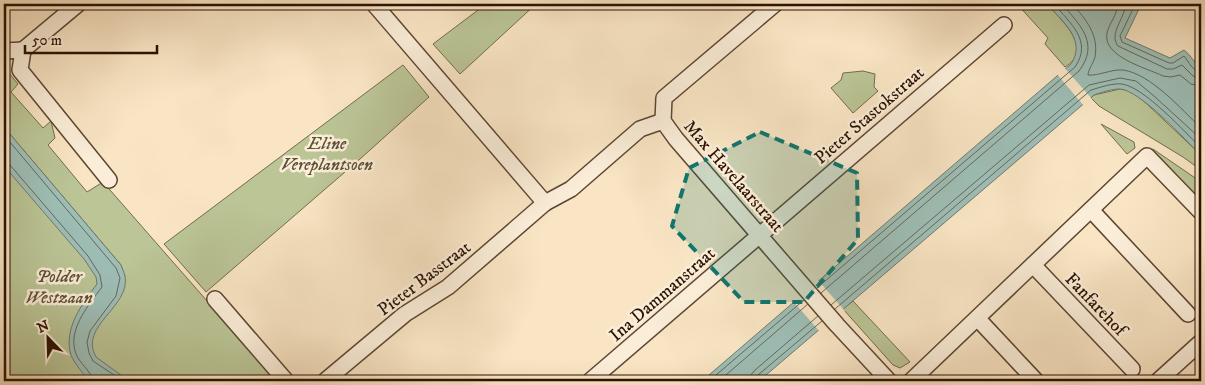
<svg xmlns="http://www.w3.org/2000/svg" width="1205" height="385" font-family="'IM FELL DW Pica',serif">
<style>
.green{fill:#bbc596;stroke:#736b4c}
.water{fill:#9ebfb7;stroke:#70796e}
.pier{fill:#f9e5c4}
.lines{fill:none;stroke-linecap:round;stroke-linejoin:round}
.shore{stroke:#64685c;stroke-width:1}
.street-casing{stroke:#5e4632;stroke-width:18}
.street{stroke:#fbeed9;stroke-width:15}
.marked{fill:#0f766e;fill-opacity:0.2;stroke:#0f766e;stroke-width:4;stroke-dasharray:10 6;stroke-linejoin:round}
.labels{text-anchor:middle;stroke-width:5;stroke-linejoin:round;paint-order:stroke}
.street-label{font-size:18px;fill:#2b1101;stroke:#fbeed9}
.park-label{font-size:18px;font-style:italic;fill:#5d5035;stroke:#fbeed9}
</style>
<rect width="100%" height="100%" fill="#f9e5c4"/>
<filter id="stains"><feTurbulence type="fractalNoise" baseFrequency=".004" numOctaves="4"/><feColorMatrix values="0 0 0 0 .2 0 0 0 0 .09 0 0 0 0 .02 0 0 0 .5 -.17"/></filter>
<radialGradient id="worn" r=".72"><stop offset=".6" stop-color="#630" stop-opacity="0"/><stop offset="1" stop-color="#630" stop-opacity=".3"/></radialGradient>
<g class="green">
<path d="M486 4H536L460 74 433 44Z"/>
<path d="M1017 4H1047C1061 20 1095 49 1065 67L1045 44 1048 38Z"/>
<path d="M403 65 429 97 360 159 206 292 164 244Z"/>
<path d="M4 67 18 84 11 92 43 128 51 121 55 138 48 145 87 192 103 182 277 381H129L127 378 115 381H4V135L125 277 121 265 4 127Z"/>
<path d="M863 71 875 74 874 87 878 91 853 113 831 88 841 80 843 73Z"/>
<path d="M1120 89 1131 91 1147 104 1201 155V170L1183 157 1099 106 1091 98 1094 95Z"/>
<path d="M1101 124 1134 142 1135 148 1127 154Z"/>
<path d="M1153 149 1201 182V203L1150 151Z"/>
<path d="M853 301 910 362 900 368 893 365 843 309Z"/>
</g>
<g class="water">
<path d="M1047 4H1134L1139 9 1125 38 1170 58 1184 50C1191 55 1194 63 1201 69V155C1185 140 1140 90 1120 89 1112 89 1102 92 1094 95L759 381H702L1071 64C1087 40 1062 21 1047 4Z"/>
<path d="M4 127 121 265C122 268 124 272 125 276 131 307 78 326 96 357L129 381H89C83 373 75 365 71 355 63 329 82 304 97 284L96 277 84 259 4 166Z"/>
</g>
<g class="pier">
<path d="M1063 66 1092 99 1084 106 1056 73Z"/>
<path d="M817 279 845 311 820 332 792 300Z"/>
</g>
<g class="lines">
<g class="shore">
<path d="M1072 4C1086 19 1099 35 1095 57 1093 64 1088 70 1088 75 1099 76 1111 69 1123 70 1151 74 1181 109 1201 128"/>
<path d="M1117 4C1118 15 1109 23 1107 33 1102 57 1147 68 1163 76L1171 77 1180 75 1191 84 1201 86"/>
<path d="M1125 4C1126 18 1108 33 1118 46L1167 69H1173L1182 65 1193 76 1201 78"/>
<path d="M1131 4 1132 11 1120 36 1122 42 1169 63H1173L1184 56C1189 62 1192 71 1201 72"/>
<path d="M4 135 116 268 120 278 116 296 90 331 87 342 89 353 93 361 123 381"/>
<path d="M4 163 10 165 88 256 100 275 102 287C88 306 64 333 78 358 82 365 92 373 93 381"/>
<path d="M817 288 1075 67C1093 41 1070 23 1054 4"/>
<path d="M821 293 1079 71C1100 43 1080 25 1062 4"/>
<path d="M831 305 1089 85 1120 78 1136 81 1154 96 1201 139"/>
<path d="M835 309 1091 90C1101 87 1113 83 1122 84 1144 87 1185 132 1201 148"/>
<path d="M709 381 804 300"/>
<path d="M719 381 808 304"/>
<path d="M750 381V376L754 371 818 316"/>
<path d="M756 381 758 375 822 321"/>
</g>
<g class="street-casing">
<g id="street">
<path d="M374 4 545 203 571 189 640 129 663 121 676 139 837 325 889 381"/>
<path d="M23 50 78 4"/>
<path d="M4 51 23 50 20 70 109 180"/>
<path d="M663 121 664 98 775 4"/>
<path d="M1091 210 1188 314"/>
<path d="M1033 265 1132 369"/>
<path d="M215 299 286 381"/>
<path d="M978 319 1036 381"/>
<path d="M325 381 405 314 448 287 545 203"/>
<path d="M590 381 1004 25"/>
<path d="M911 381 1147 156 1201 212"/>
<path d="M1158 381 1201 342"/>
</g>
</g>
<use href="#street" class="street"/>
</g>
<path class="marked" d="M760 132 857 173 858 239 804 302H744L672 226 689 168Z"/>
<g class="labels">
<g class="street-label">
<text transform="translate(869 115) rotate(-41)" y="6">Pieter Stastokstraat</text>
<text transform="translate(734 176) rotate(49)" y="6">Max Havelaarstraat</text>
<text transform="translate(424 278) rotate(-37)" y="6">Pieter Basstraat</text>
<text transform="translate(662 294) rotate(-41)" y="6">Ina Dammanstraat</text>
<text transform="translate(1096 304) rotate(46)" y="6">Fanfarehof</text>
</g>
<g class="park-label">
<text x="327" y="149">Eline<tspan x="327" dy="21">Vereplantsoen</tspan></text>
<text x="59" y="282">Polder<tspan x="59" dy="21">Westzaan</tspan></text>
</g>
</g>
<rect width="1205" height="385" fill="none" stroke="#f9e5c4" stroke-width="20"/>
<rect x="5" y="5" width="1195" height="375" fill="none" stroke="#2b1101" stroke-width="2.5"/>
<rect x="10" y="10" width="1185" height="365" fill="none" stroke="#2b1101"/>
<g transform="translate(48 338) rotate(337)" stroke="#fbeed9" stroke-width="4" paint-order="stroke">
<path d="M0-4L9 19L0 12L-9 19Z" fill="#2b1101"/>
<text y="-8" font-size="14" font-weight="bold" text-anchor="middle" fill="#2b1101">N</text>
</g>
<path d="M25 45v8h132v-8" fill="none" stroke="#2b1101" stroke-width="2.5"/>
<text x="32" y="45" font-size="15" fill="#2b1101" stroke="#fbeed9" stroke-width="4" paint-order="stroke">50 m</text>
<rect width="100%" height="100%" filter="url(#stains)"/>
<rect width="100%" height="100%" fill="url(#worn)"/>
</svg>
